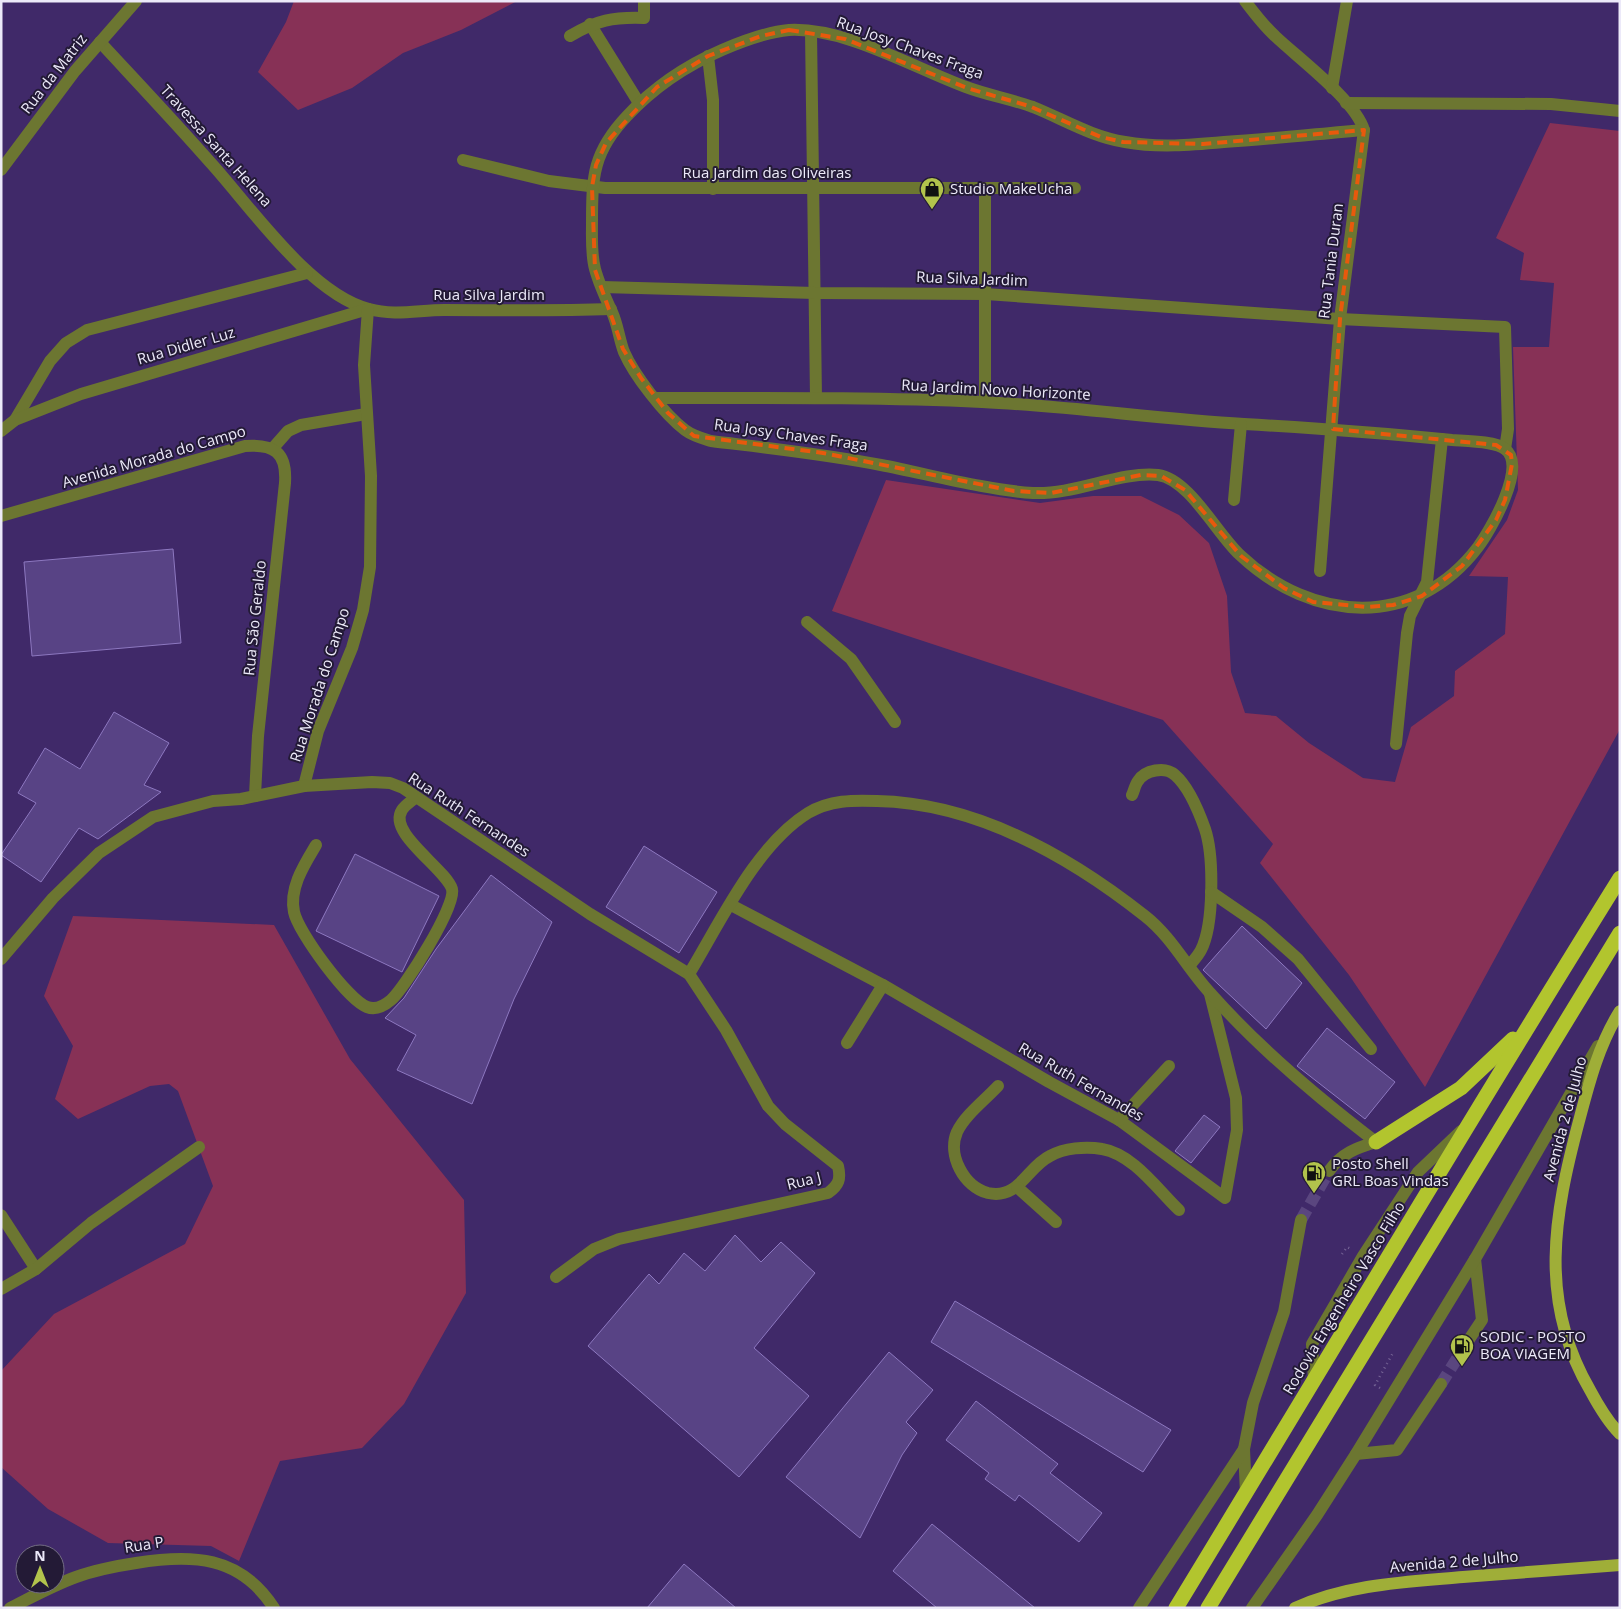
<svg xmlns="http://www.w3.org/2000/svg" width="1621" height="1609" font-family="'Open Sans',sans-serif">
<style>
.green{fill:#873156}
.building{fill:#584385;stroke:#8d78c0}
.lines{fill:none;stroke-linecap:round;stroke-linejoin:round}
.minor-tunnel{stroke:#5a467f;stroke-width:12;stroke-dasharray:12 6;stroke-linecap:butt}
.path{stroke:#766596;stroke-width:2.5;stroke-dasharray:1 4;stroke-linecap:butt}
.minor{stroke:#6c7631;stroke-width:12}
.major{stroke:#9fae38;stroke-width:12}
.highway{stroke:#b2c52e;stroke-width:15}
.marked{fill:none;stroke:#e8590c;stroke-width:4;stroke-dasharray:10 6;stroke-linejoin:round}
.labels{text-anchor:middle;stroke-width:4;stroke-linejoin:round;paint-order:stroke}
.street-label{font-size:15px;fill:#ece9f9;stroke:#231a36}
.poi-label{font-size:15px;fill:#ece9f9;stroke:#231a36;text-anchor:start}
</style>
<rect width="100%" height="100%" fill="#402969"/>
<g class="green">
<path d="M294 1H517L461 30 403 53 352 88 298 110 258 72 286 22Z"/>
<path d="M1550 123 1620 131V729L1425 1087 1349 975 1260 863 1273 844 1163 720 832 611 886 480 1040 503 1093 496H1141L1179 515 1209 543 1227 596 1231 672 1245 713 1276 716 1309 743 1363 778 1395 782 1411 727 1454 696 1455 671 1505 634 1508 577 1469 576 1507 520 1518 490 1513 347H1549L1554 283 1520 280 1524 253 1496 238Z"/>
<path d="M73 916 274 925 350 1059 464 1200 466 1293 404 1404 362 1448 280 1461 239 1561 211 1546 108 1543 48 1509 1 1467V1371L54 1314 185 1244 213 1186 178 1091 169 1084 150 1086 78 1119 55 1099 73 1046 44 996Z"/>
</g>
<g class="building">
<path d="M173 549 181 643 32 656 24 562Z"/>
<path d="M114 712 169 743 144 785 161 792 98 839 79 828 41 882 1 855 36 803 18 793 45 748 80 769Z"/>
<path d="M644 846 717 892 679 953 606 907Z"/>
<path d="M355 854 439 896 402 972 316 931Z"/>
<path d="M491 875 552 922 514 999 472 1104 397 1070 416 1035 385 1018 404 998 436 949Z"/>
<path d="M1242 926 1302 983 1266 1029 1203 970Z"/>
<path d="M1327 1028 1395 1082 1365 1119 1297 1066Z"/>
<path d="M1204 1115 1220 1127 1191 1163 1175 1151Z"/>
<path d="M735 1235 761 1262 781 1242 815 1273 754 1348 809 1396 739 1477 588 1346 649 1274 659 1284 684 1253 705 1271Z"/>
<path d="M955 1301 1171 1430 1143 1472 931 1342Z"/>
<path d="M889 1352 933 1390 906 1422 917 1433 902 1455 860 1538 786 1477Z"/>
<path d="M976 1401 1058 1464 1050 1473 1102 1513 1079 1542 1019 1495 1015 1501 985 1479 989 1473 946 1440Z"/>
<path d="M932 1524 1035 1608H937L893 1571Z"/>
<path d="M684 1564 736 1608H647Z"/>
</g>
<g class="lines">
<g class="minor-tunnel">
<path d="M1301 1220 1329 1171"/>
<path d="M1441 1384 1468 1341"/>
</g>
<g class="path">
<path d="M1342 1254 1347 1247 1351 1249"/>
<path d="M1380 1388 1375 1385 1394 1351"/>
</g>
<g class="minor">
<path d="M1245 1C1254 13 1264 26 1275 36 1298 58 1355 100 1364 130L1340 319 1320 571"/>
<path d="M590 24 639 103"/>
<path d="M811 32 816 398"/>
<path d="M570 36C597 20 613 17 644 18V1"/>
<path d="M100 42C137 82 174 121 210 162 251 207 310 294 369 309 394 316 419 310 444 310 500 310 555 311 611 309"/>
<path d="M708 56 713 100V189"/>
<path d="M1332 88 1347 1"/>
<path d="M1346 103 1551 104 1620 111"/>
<path d="M463 160 549 181 605 188H1075"/>
<path d="M1 170 75 71 136 1"/>
<path d="M602 287 815 293 986 294 1340 319 1505 327 1508 429 1505 449"/>
<path d="M656 398C765 398 874 397 982 402 1070 406 1157 419 1244 424 1314 428 1383 433 1452 440 1465 441 1495 441 1505 449 1528 466 1490 531 1478 547 1415 630 1312 623 1240 555 1217 534 1189 479 1158 475 1120 471 1075 495 1033 493 986 490 928 474 881 465 825 454 768 448 711 441 701 438 693 436 685 430 664 414 634 375 624 352 619 339 618 325 612 312 606 299 599 284 595 269 591 254 592 238 592 223 592 176 593 152 627 116 654 87 685 66 722 50 743 41 766 32 789 30 845 27 914 68 966 87 987 95 1011 99 1033 107 1063 119 1092 137 1125 142 1158 148 1191 145 1224 142 1271 139 1317 134 1364 130"/>
<path d="M985 402V189"/>
<path d="M15 420 50 361 66 343 87 330 307 273"/>
<path d="M1 431 15 420 81 394 368 309"/>
<path d="M273 448 288 431 301 425 366 414"/>
<path d="M1234 500 1241 424"/>
<path d="M1 516 245 446C274 444 287 452 285 483L258 736 255 796"/>
<path d="M807 622 851 659 895 722"/>
<path d="M1396 744 1407 633 1410 616 1427 582 1442 439"/>
<path d="M304 786 318 731 352 648 363 610 370 567 371 476 364 365 368 309"/>
<path d="M1132 795C1134 791 1135 785 1138 781 1145 770 1165 766 1175 775 1189 787 1199 812 1205 829 1214 856 1214 925 1201 950 1198 956 1193 961 1189 966"/>
<path d="M316 845C304 865 289 888 294 912 298 932 348 1000 367 1007 375 1010 384 1006 391 1000 404 989 457 905 452 889 445 868 387 833 402 810 405 805 412 801 416 797"/>
<path d="M1211 892 1262 927 1298 959 1371 1049"/>
<path d="M731 905 883 985 1049 1082 1119 1120 1225 1198 1237 1130 1236 1098 1210 994"/>
<path d="M1 959 53 898 99 853 153 817 213 801 241 799 304 786 372 782 390 783 403 788 590 914 689 974C720 923 756 845 808 813 830 800 853 800 877 801 977 803 1069 856 1145 916 1173 938 1188 970 1212 995 1261 1050 1317 1097 1376 1142"/>
<path d="M847 1043 883 985"/>
<path d="M998 1086C985 1100 965 1115 957 1132 947 1155 964 1187 988 1193 1019 1200 1027 1167 1050 1156 1064 1148 1086 1146 1102 1149 1133 1154 1158 1190 1179 1210"/>
<path d="M1119 1120 1169 1066"/>
<path d="M1329 1171C1342 1153 1356 1148 1376 1142"/>
<path d="M1017 1187 1056 1222"/>
<path d="M1 1215 36 1269"/>
<path d="M556 1277 594 1249 619 1239 828 1193C839 1185 841 1179 838 1166L785 1124 768 1106 726 1030 689 974"/>
<path d="M1 1289 36 1269 91 1223 199 1147"/>
<path d="M1468 1341 1482 1320 1475 1259"/>
<path d="M1314 1381 1312 1344 1363 1256 1418 1172 1461 1131"/>
<path d="M1356 1454 1397 1450 1441 1384"/>
<path d="M1246 1493 1244 1449 1253 1403 1284 1312 1301 1220"/>
<path d="M10 1608C32 1597 54 1585 76 1577 95 1570 116 1566 136 1563 191 1554 240 1555 274 1608"/>
<path d="M1139 1608 1244 1449"/>
<path d="M1252 1608 1317 1515 1356 1454 1475 1259 1598 1046"/>
</g>
<g class="major">
<path d="M1620 1011C1599 1044 1589 1083 1579 1121 1554 1215 1538 1301 1590 1390 1598 1405 1608 1422 1620 1434"/>
<path d="M1295 1608C1348 1584 1406 1582 1463 1577 1515 1573 1568 1569 1620 1565"/>
</g>
<g class="highway">
<path d="M1376 1142 1461 1088 1513 1039"/>
<path d="M1176 1608C1324 1365 1469 1120 1620 878"/>
<path d="M1208 1608 1620 933"/>
</g>
</g>
<path class="marked" d="M789 30 845 39 967 88 1029 106 1101 137 1123 142 1203 144 1364 130 1340 319 1333 429 1496 445 1511 455 1512 464 1505 500 1496 520 1462 566 1422 596 1393 605 1368 607 1313 602 1284 588 1241 556 1185 490 1161 476 1141 475 1051 493 1014 491 823 453 694 436 668 413 641 378 623 349 595 270 592 187 596 165 606 143 657 87 708 56 761 36Z"/>
<defs>
<g id="shop-pin" transform="scale(1.25)"><path d="M0 17L-7.5 6A9.5 9.5 0 1 1 7.5 6Z" fill="#b2c34c" stroke="#231a36"/><path d="M-5-2.5h2.3a2.7 3.5 0 0 1 5.4 0H5L5.5 6h-11ZM-1.5-2.5h3a1.5 2.3 0 0 0-3 0Z" fill="#111"/></g>
<g id="fuel-pin" transform="scale(1.25)"><path d="M0 17L-7.5 6A9.5 9.5 0 1 1 7.5 6Z" fill="#b2c34c" stroke="#231a36"/><path d="M-5.5-6h7V0h2V4h1.3V-2.5L3-4.5l.8-.8L6-3V5H2.5V1h-1V6h-7ZM-4.2-4.7v3.2H.2V-4.7Z" fill="#111"/></g>
</defs>
<g fill-rule="evenodd">
<use href="#shop-pin" x="932" y="189"/>
<use href="#fuel-pin" x="1314" y="1173"/>
<use href="#fuel-pin" x="1462" y="1346"/>
</g>
<g class="labels">
<g class="street-label">
<text transform="translate(910 48) rotate(20)" y="5">Rua Josy Chaves Fraga</text>
<text transform="translate(54 74) rotate(-52)" y="5">Rua da Matriz</text>
<text transform="translate(216 146) rotate(48)" y="5">Travessa Santa Helena</text>
<text x="767" y="178">Rua Jardim das Oliveiras</text>
<text transform="translate(1331 261) rotate(-83)" y="5">Rua Tania Duran</text>
<text transform="translate(972 279) rotate(2)" y="5">Rua Silva Jardim</text>
<text x="489" y="300">Rua Silva Jardim</text>
<text transform="translate(186 346) rotate(-16)" y="5">Rua Didler Luz</text>
<text transform="translate(996 390) rotate(3)" y="5">Rua Jardim Novo Horizonte</text>
<text transform="translate(791 435) rotate(8)" y="5">Rua Josy Chaves Fraga</text>
<text transform="translate(154 457) rotate(-16)" y="5">Avenida Morada do Campo</text>
<text transform="translate(255 618) rotate(-84)" y="5">Rua São Geraldo</text>
<text transform="translate(320 685) rotate(-72)" y="5">Rua Morada do Campo</text>
<text transform="translate(469 815) rotate(33)" y="5">Rua Ruth Fernandes</text>
<text transform="translate(1081 1082) rotate(30)" y="5">Rua Ruth Fernandes</text>
<text transform="translate(1565 1119) rotate(-75)" y="5">Avenida 2 de Julho</text>
<text transform="translate(804 1181) rotate(-14)" y="5">Rua J</text>
<text transform="translate(1344 1298) rotate(-59)" y="5">Rodovia Engenheiro Vasco Filho</text>
<text transform="translate(144 1545) rotate(-9)" y="5">Rua P</text>
<text transform="translate(1454 1562) rotate(-5)" y="5">Avenida 2 de Julho</text>
</g>
<g class="poi-label">
<text x="950" y="194">Studio MakeUcha</text>
<text x="1332" y="1169">Posto Shell<tspan x="1332" dy="17">GRL Boas Vindas</tspan></text>
<text x="1480" y="1342">SODIC - POSTO<tspan x="1480" dy="17">BOA VIAGEM</tspan></text>
</g>
</g>
<rect width="1621" height="1609" fill="none" stroke="#ece9f9" stroke-width="5"/>
<g transform="translate(40 1569)"><circle r="24" fill="#231a36" stroke="#736d84"/>
<path d="M0-4L9 19L0 12L-9 19Z" fill="#b2c34c"/>
<text y="-8" font-size="14" font-weight="bold" text-anchor="middle" fill="#ece9f9">N</text>
</g>
</svg>
